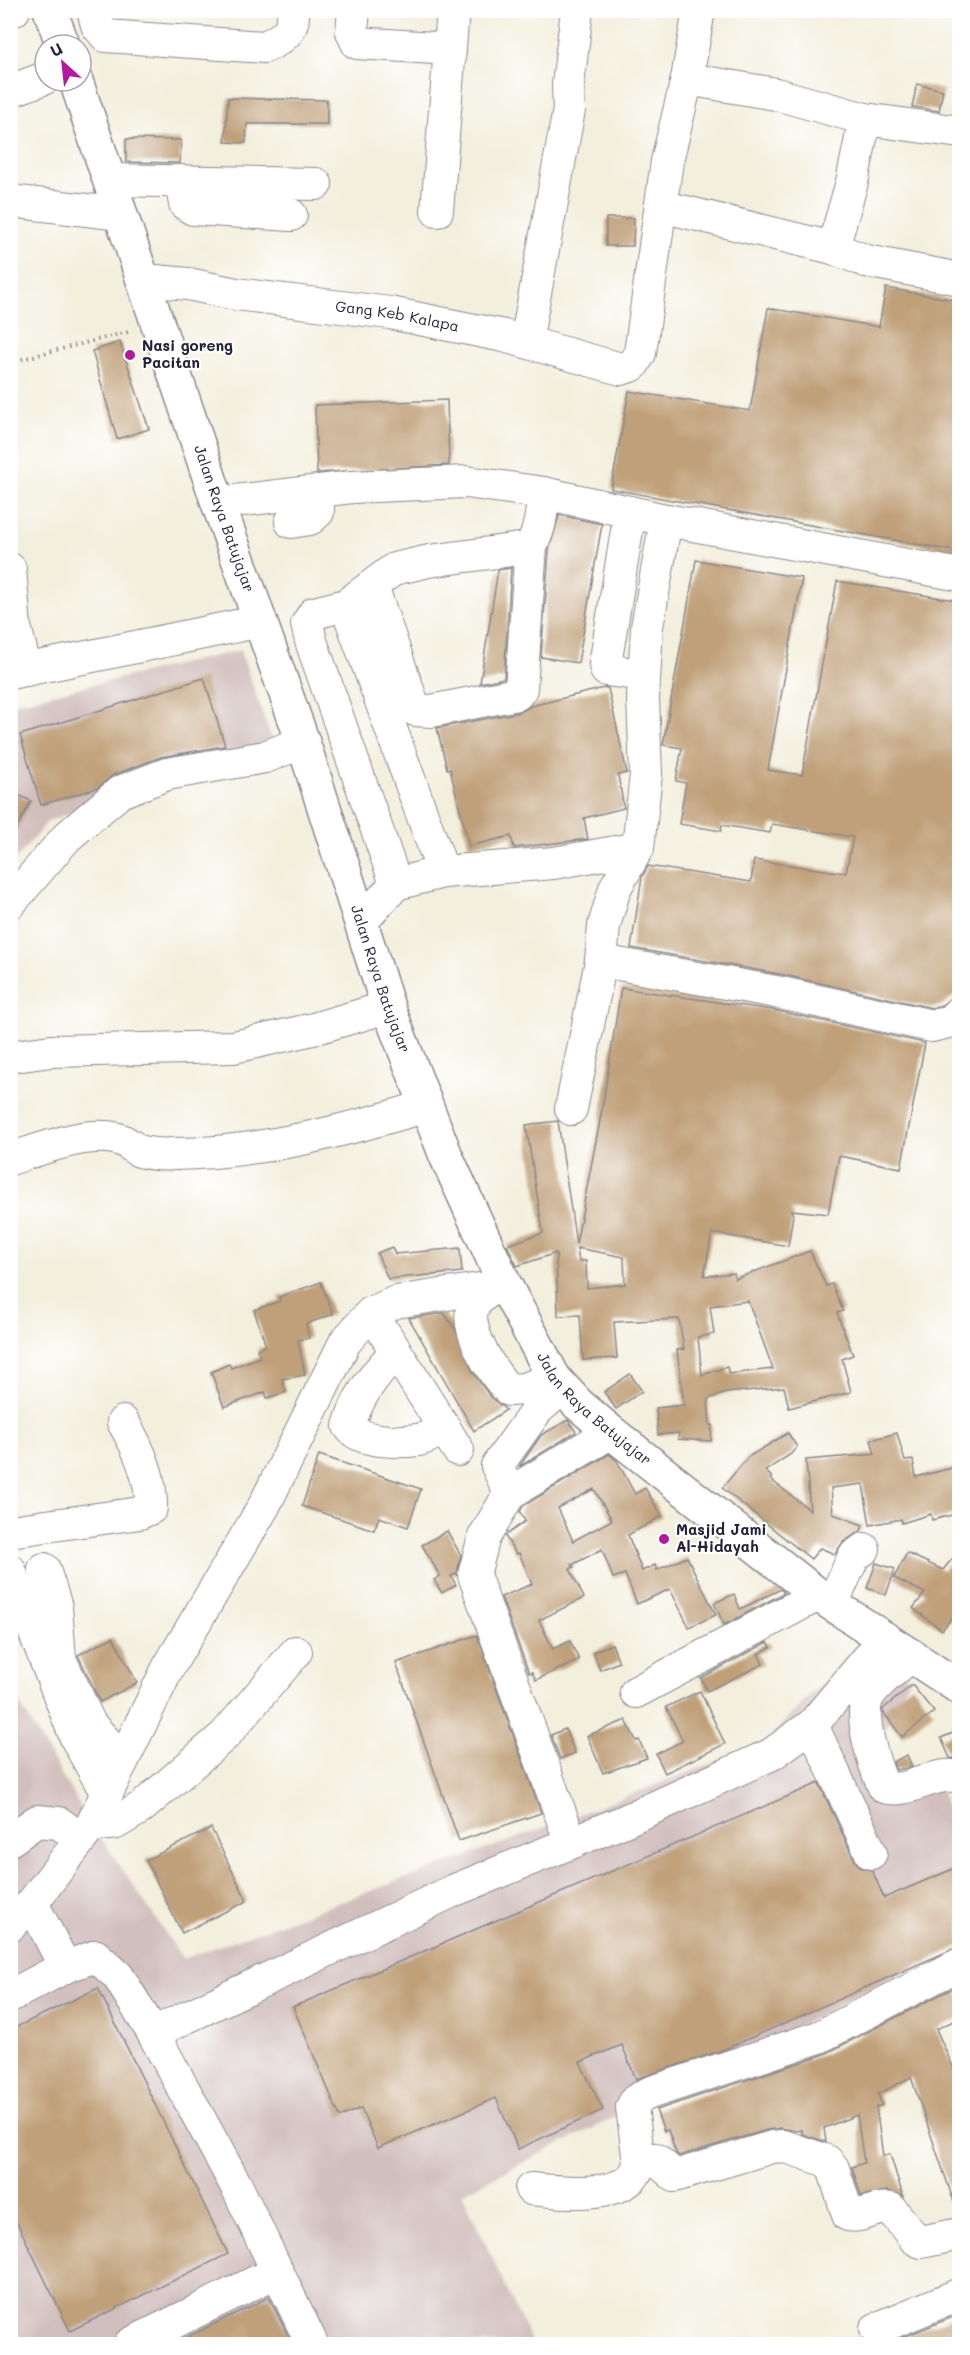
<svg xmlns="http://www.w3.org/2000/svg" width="970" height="2355" font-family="Mali,sans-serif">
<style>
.industrial{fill:#d1bfbd}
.building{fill:#c0a079;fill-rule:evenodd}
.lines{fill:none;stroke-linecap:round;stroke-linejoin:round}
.minor-casing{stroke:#8a888c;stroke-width:34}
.highway-casing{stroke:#8a888c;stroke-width:36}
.path{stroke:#8a888c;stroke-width:4;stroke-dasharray:1.5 4.5;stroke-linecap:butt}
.minor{stroke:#fff;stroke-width:32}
.highway{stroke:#fff;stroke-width:33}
.poi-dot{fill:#b5179e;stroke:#fff;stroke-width:2}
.labels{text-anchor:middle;stroke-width:4.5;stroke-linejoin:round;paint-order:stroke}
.street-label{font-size:15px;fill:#22223b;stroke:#fff}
.poi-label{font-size:15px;font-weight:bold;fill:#22223b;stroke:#fff;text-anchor:start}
</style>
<rect width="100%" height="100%" fill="#fff"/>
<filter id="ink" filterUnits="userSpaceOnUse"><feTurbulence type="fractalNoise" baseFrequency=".0167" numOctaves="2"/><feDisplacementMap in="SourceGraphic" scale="12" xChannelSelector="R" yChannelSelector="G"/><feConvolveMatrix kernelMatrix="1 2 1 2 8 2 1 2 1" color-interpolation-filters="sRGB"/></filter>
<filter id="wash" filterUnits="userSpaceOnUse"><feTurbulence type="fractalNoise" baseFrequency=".008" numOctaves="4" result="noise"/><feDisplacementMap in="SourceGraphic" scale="24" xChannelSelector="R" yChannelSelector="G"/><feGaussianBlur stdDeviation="1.35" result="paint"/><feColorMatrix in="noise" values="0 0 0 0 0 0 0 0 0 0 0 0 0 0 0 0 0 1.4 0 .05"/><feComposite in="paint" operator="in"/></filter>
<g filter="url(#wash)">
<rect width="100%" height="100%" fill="#f3efdd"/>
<g class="industrial">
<path d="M240 650 272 740 48 821 11 865V704Z"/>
<path d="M859 1644 910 1678 883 1734 892 1803 941 1789 959 1843V1946L462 2193 532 2344H11L10 1687 81 1808 183 1959 506 1842 763 1744Z"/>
</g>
<g id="blocks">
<g class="building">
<path d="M917 84 943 90 939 111 912 107Z"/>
<path d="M228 98 327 100V124H247L246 143 225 142Z"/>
<path d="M126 139 181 140 180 163 126 162Z"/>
<path d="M606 218H634L633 246H606Z"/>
<path d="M886 288 960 301V552L611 489 629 391 750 411 768 308 879 327Z"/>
<path d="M120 342 149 429 117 439 92 351Z"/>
<path d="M447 400 449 465 317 473 315 405Z"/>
<path d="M559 515 602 524 578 663 541 657 549 550Z"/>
<path d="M696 560 802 578 768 770 802 775 837 581 960 601V974L956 994 942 1005 932 1008 779 974 631 948 642 877 648 866 751 882 754 860 846 873 853 837 772 824 770 833 722 825 721 831 679 824 686 783 676 781 682 748 663 745Z"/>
<path d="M511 568 504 678 480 683 498 570Z"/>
<path d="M204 678 225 746 161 757 113 775 97 788 41 805 20 735Z"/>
<path d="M604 688H608L627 773 618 775 624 808 584 818 588 839 514 848 511 836 469 846 450 769H447L437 728 520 712 531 706Z"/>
<path d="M10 791 31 801 10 841Z"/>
<path d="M621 988 773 1010 925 1043 901 1168 839 1156 828 1214 791 1210 793 1215 788 1246 712 1233 704 1276 734 1273 735 1279 810 1251 826 1286 832 1284 843 1311 837 1313 853 1355 842 1359 851 1392 789 1408 784 1387 726 1393 708 1399 710 1425H712L711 1441 678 1439 679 1433 658 1435 656 1408 684 1405 677 1350 684 1349 679 1319 614 1322 617 1358 583 1360 580 1315 558 1316 556 1253 517 1266 507 1245 543 1233 526 1125 558 1121 576 1244 601 1115ZM577 1248 624 1257 625 1284 587 1288 586 1261H579ZM748 1301 773 1369 729 1374 727 1367 702 1375 698 1337 714 1334 710 1306Z"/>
<path d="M392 1247 395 1254 460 1248 462 1272 388 1279 377 1253Z"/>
<path d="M321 1282 333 1314 306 1324 309 1338 298 1340 305 1375 282 1379 286 1392 267 1398 265 1392 224 1407 211 1372 229 1364 231 1368 260 1357 257 1349 266 1346 254 1310 280 1301 279 1297Z"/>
<path d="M444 1313 455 1329 473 1372 489 1395 506 1410 474 1431 409 1318Z"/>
<path d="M630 1374 642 1391 616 1409 604 1392Z"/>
<path d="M568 1420 576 1432 519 1467 541 1435Z"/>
<path d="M788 1433 797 1447 791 1454 765 1471 772 1477 770 1479 810 1510 806 1460 875 1454 871 1440 897 1433 905 1461 913 1460 916 1477 956 1467 960 1485V1513L932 1520 931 1514 902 1523 901 1519 870 1525 863 1484 831 1488 833 1514 863 1525 861 1531 843 1542 835 1554 820 1548 811 1559 722 1488 748 1457Z"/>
<path d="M609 1454 617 1461 635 1494 645 1488 662 1516 628 1535 642 1571 655 1565 657 1570 687 1557 716 1615 689 1627 670 1589 637 1604 625 1574 613 1578 602 1549 572 1565 574 1567 570 1569 584 1598 539 1620 553 1649 570 1641 579 1660 536 1680 532 1672 529 1673 501 1597 532 1584 519 1553 516 1554 505 1536 525 1521 520 1512 523 1506ZM594 1489 612 1520 573 1541 558 1508Z"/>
<path d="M319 1455 421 1489 408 1527 379 1517 374 1530 302 1506Z"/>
<path d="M447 1531 461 1555 457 1573 451 1576 456 1585 442 1593 434 1580 440 1576 422 1545Z"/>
<path d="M960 1549V1608L942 1630 913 1608 925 1593 894 1578 907 1553 943 1570Z"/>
<path d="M876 1563 895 1569 886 1595 867 1588Z"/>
<path d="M781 1589 784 1593 724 1625 714 1603 734 1594 740 1609Z"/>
<path d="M477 1635 541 1813 459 1841 396 1663Z"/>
<path d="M113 1637 137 1683 100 1702 78 1655Z"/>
<path d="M768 1642 771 1647 758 1654 763 1664 707 1691 701 1678Z"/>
<path d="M612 1644 619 1662 600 1670 593 1652Z"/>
<path d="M912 1685 934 1712 902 1737 883 1712V1709Z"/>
<path d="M700 1691 725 1744 665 1773 656 1754 683 1741 666 1707Z"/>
<path d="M626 1720 636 1741 639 1740 647 1758 603 1773 587 1736Z"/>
<path d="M565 1729 575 1753 560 1759 551 1735Z"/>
<path d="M960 1730V1759L950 1758 941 1738Z"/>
<path d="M907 1755 912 1767 896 1770 893 1762Z"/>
<path d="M819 1783 855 1861 861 1868 872 1870 884 1898 960 1866V1946L723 2050 636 2079 622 2045 580 2062 603 2110 518 2149 496 2098 378 2148 361 2108 340 2117 293 2007Z"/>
<path d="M211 1828 247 1901 182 1933 146 1860Z"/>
<path d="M955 1987 960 1996V2018L936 2029 954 2069 960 2067V2211H957L911 2077 878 2094 882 2105 876 2107 883 2156 890 2154 903 2196 887 2191 861 2196 852 2167 864 2163 857 2115 824 2128 826 2142 802 2134V2130L796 2131 781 2128 767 2130 679 2156 676 2153 668 2130 664 2131 656 2110 825 2054Z"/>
<path d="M98 1988 228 2254 70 2331 10 2208V2030Z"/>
<path d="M269 2297 292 2344H173Z"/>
<path d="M960 2314V2344H886Z"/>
</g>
</g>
</g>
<g filter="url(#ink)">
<use href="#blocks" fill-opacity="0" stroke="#8a888c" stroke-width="1.5"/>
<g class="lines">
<g class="minor-casing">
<g id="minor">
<path d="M93 10 97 25 106 36 264 47C281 40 295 31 293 10"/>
<path d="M354 10 352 32 357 43 450 49"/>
<path d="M10 12 14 10"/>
<path d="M687 79 776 94 865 119 852 182 833 248 866 261 955 278"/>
<path d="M10 91 45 78"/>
<path d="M865 119 960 132"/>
<path d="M110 180 316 184"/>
<path d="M181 181 185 204 193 209 291 215"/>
<path d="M10 201 121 214"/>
<path d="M661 206 833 248"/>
<path d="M437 211 453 10"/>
<path id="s1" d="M144 280 188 284 236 294 390 313 504 336 621 369 633 365 640 353 667 161 687 79 699 10"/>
<path d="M526 342 569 110 568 85 577 10"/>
<path d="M218 503 352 487 466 482 544 493"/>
<path d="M630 512 605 665 606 670 644 675"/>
<path d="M291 522 310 519 318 512V491"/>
<path d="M10 569 15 627 26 670"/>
<path d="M372 586 415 710 431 711 517 694 521 689 531 545"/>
<path d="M346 605 443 872 396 884 361 922"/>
<path d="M10 673 261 621"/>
<path d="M443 872 554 863 638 848"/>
<path d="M396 884 311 641 307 624 314 613 346 605 394 569 429 561 527 548C540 539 542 508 544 493L666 520 960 575"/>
<path d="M10 903 67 837 120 792 167 774 265 757 303 742"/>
<path d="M601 961 776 992 932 1026 952 1021 960 1011"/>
<path d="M22 1055 51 1051 234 1047 313 1029 388 1007"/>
<path d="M571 1109 601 961 604 926 615 888 638 848 646 774 643 698 647 627 666 520"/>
<path d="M10 1159C41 1149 90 1129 121 1140 127 1142 132 1147 137 1150 146 1154 163 1155 173 1154 261 1153 344 1131 427 1106"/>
<path d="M496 1286C489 1291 478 1298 474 1305 462 1327 493 1375 509 1390L524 1389 554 1378"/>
<path d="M385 1334 458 1450"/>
<path d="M396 1352C375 1373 357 1397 349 1426 359 1443 400 1442 418 1440 427 1439 437 1432 445 1428"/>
<path d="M510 1493 497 1466 537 1410 562 1388"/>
<path d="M10 1531 140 1513 151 1508C152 1478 138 1447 123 1422"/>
<path d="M44 1569 56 1607 60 1659 90 1724 110 1746 125 1755"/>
<path d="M10 1570 76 1738 107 1794"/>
<path d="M832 1604 854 1556 864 1549"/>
<path d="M912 1655C899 1667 877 1681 868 1697 858 1716 875 1768 884 1787 909 1795 933 1770 960 1777"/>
<path d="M636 1692 818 1595"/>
<path d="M812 1725 871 1853"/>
<path d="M91 1826 116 1823 142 1807 225 1735 296 1652"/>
<path d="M10 1840 37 1821 59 1823 81 1839"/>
<path d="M571 1843 474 1575 484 1537 510 1493 611 1432"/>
<path d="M32 1903 65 1967 96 1956 118 1976 153 2033 455 1890 622 1822 772 1754 812 1725 885 1638"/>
<path d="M10 1926 32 1903 91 1826 168 1668 264 1506 345 1342 371 1313 396 1302 505 1285"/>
<path d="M10 1996 65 1967"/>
<path d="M153 2033 238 2189 312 2344"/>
<path d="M639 2158 655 2159 675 2176 772 2147 783 2146 827 2161 833 2168 848 2215C863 2218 876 2206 891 2209L915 2239 921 2242 960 2234"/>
<path d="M531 2189C559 2192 633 2201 639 2163L632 2107 636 2100 649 2093 819 2037 960 1964"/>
<path d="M876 2329 960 2294"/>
<path d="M130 2344 276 2272"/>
</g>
</g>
<g class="highway-casing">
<g id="highway">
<path d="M50 10 63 45"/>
<path id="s2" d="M76 81 218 503 303 742 388 1007 446 1156 505 1285 554 1378 578 1404 611 1432 818 1595 960 1688"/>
</g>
</g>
<path class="path" d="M10 362 132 331"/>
<use href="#minor" class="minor"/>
<use href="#highway" class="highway"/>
</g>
</g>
<g class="poi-dot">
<circle cx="130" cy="355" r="6"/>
<circle cx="664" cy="1539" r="6"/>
</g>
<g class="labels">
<g class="street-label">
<text dy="5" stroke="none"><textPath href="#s1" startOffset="256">Gang Keb Kalapa</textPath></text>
<text dy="5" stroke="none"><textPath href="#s2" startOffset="462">Jalan Raya Batujajar</textPath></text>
<text dy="5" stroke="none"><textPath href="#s2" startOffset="948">Jalan Raya Batujajar</textPath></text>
<text dy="5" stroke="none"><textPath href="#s2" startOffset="1434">Jalan Raya Batujajar</textPath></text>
</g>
<g class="poi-label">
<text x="142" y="351">Nasi goreng<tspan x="142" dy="17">Pacitan</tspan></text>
<text x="676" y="1535">Masjid Jami<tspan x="676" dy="17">Al-Hidayah</tspan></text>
</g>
</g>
<rect width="970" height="2355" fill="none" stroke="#fff" stroke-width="36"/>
<g transform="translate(63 63) rotate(333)"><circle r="28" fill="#ffffff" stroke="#a7a7b1" stroke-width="1.5"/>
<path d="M0-4.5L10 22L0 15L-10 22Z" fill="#b5179e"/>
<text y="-9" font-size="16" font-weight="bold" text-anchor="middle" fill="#22223b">U</text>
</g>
</svg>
